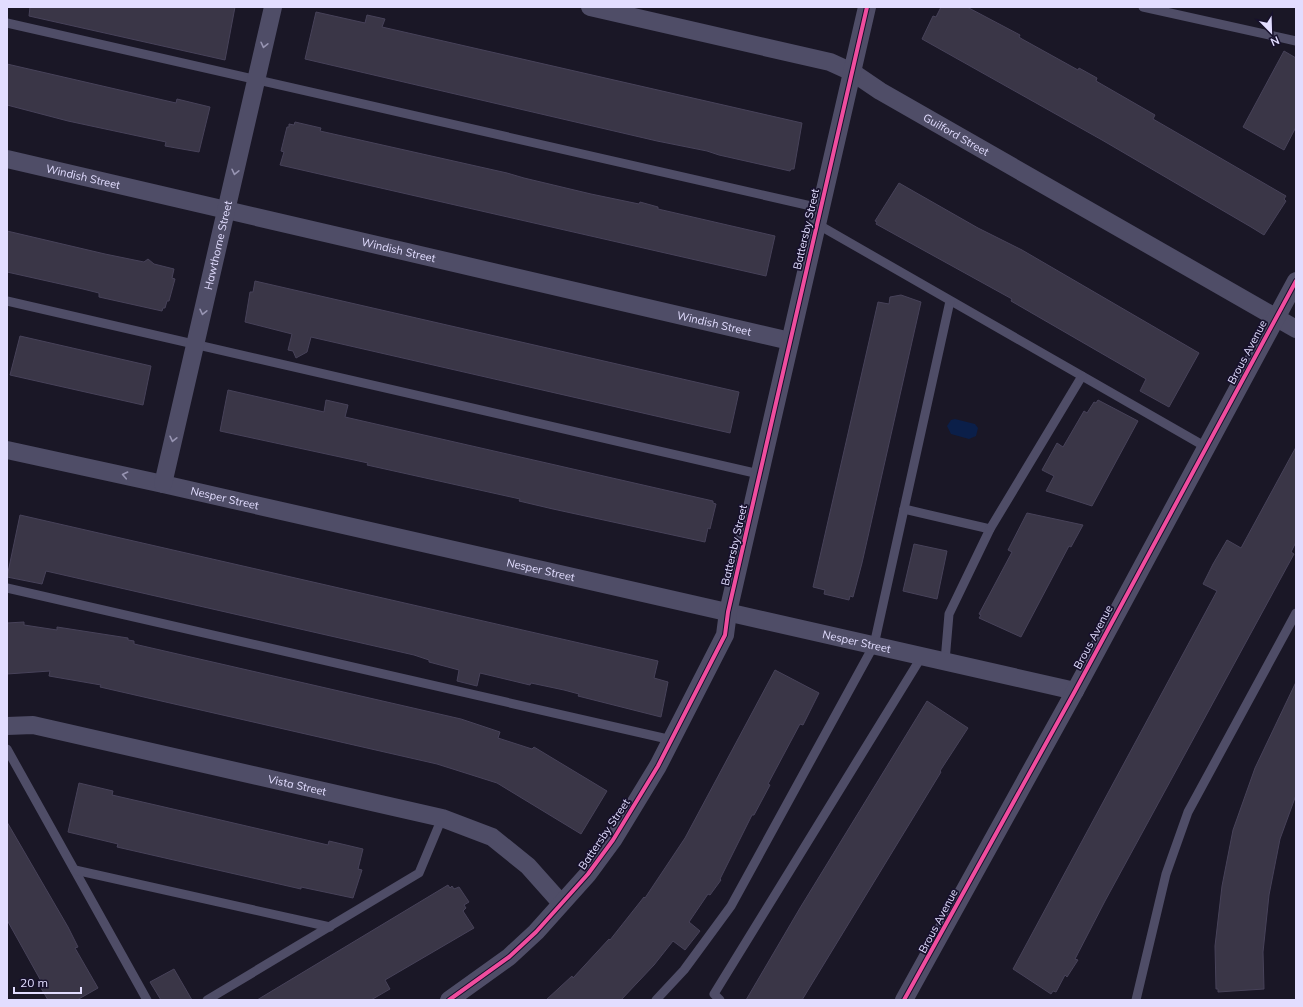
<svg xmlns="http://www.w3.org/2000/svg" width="1303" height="1007" font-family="Mulish,sans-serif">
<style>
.water{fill:#0b1f49}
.building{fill:#3a3647;stroke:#474259}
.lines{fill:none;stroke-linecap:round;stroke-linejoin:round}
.lane{stroke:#4f4d67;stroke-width:9}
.street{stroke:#4f4d67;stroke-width:18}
.cycleway-casing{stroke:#17112c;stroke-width:6}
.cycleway{stroke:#ef4d9e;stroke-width:4}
.oneway{stroke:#9895b3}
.labels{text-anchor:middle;stroke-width:3.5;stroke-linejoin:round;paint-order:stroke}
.street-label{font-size:11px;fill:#e2ddff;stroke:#17112c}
</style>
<rect width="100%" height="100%" fill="#1a1726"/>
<path class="water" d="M955 419 975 424 978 428 976 436 969 439 951 434 947 426 951 420Z"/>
<g class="building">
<path d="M30 7H235L225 60 29 16Z"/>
<path d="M941 7H967L1020 35 1019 37 1022 39 1078 70 1079 68 1097 78 1096 81 1155 115 1153 119 1286 196 1284 199 1286 201 1264 235 1251 227 1102 140 922 39 933 16 936 17Z"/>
<path d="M316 12 365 23 367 15 385 19 382 27 802 123 794 169H791L790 171 719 155 707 151 657 141 305 59Z"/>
<path d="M1284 51 1296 58V127L1284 150 1243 127Z"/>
<path d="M7 64 176 103 177 99 210 107 199 152 165 146 166 142 68 121 7 105Z"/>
<path d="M295 122 321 128 320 131 507 173 524 178 591 194 639 204 640 202 658 207V209L775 236 766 276 280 165 284 152 281 151 287 127H289V124L294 125Z"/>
<path d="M899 183 978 228 1022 250 1199 353 1169 407 1140 391 1146 379 1011 301 1012 299 876 224 877 222 875 221Z"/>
<path d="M7 231 105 254 144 262 148 259 154 264 174 269 172 278 175 279 169 301H167L165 308H163L162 311 99 297V293L83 289 7 272Z"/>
<path d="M255 281 739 392 730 433 311 337 307 352 296 358 293 351 288 350 292 334 245 322 250 292H253Z"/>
<path d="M901 295 921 302 862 563 853 597 850 596 849 600 824 594 825 590 813 587 878 302 889 304 890 297Z"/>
<path d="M20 336 151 366 143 405 10 375Z"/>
<path d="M228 390 324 412 326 400 348 405 345 417 713 501V503L716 504 710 529 708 528 705 542 553 509 519 501 520 499 367 465 368 463 220 431Z"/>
<path d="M1098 400 1138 421 1092 506 1046 491 1054 476 1042 470 1057 443 1063 447 1084 411 1087 413 1094 402 1096 403Z"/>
<path d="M1296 447V542L1291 552 1294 554 1105 901 1075 959 1078 960 1067 977 1065 975 1056 992 1053 991 1051 994 1013 969 1217 591 1203 584 1213 564 1227 540 1241 548Z"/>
<path d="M1027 513 1083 525 1071 547 1069 546 1021 637 979 618 981 615 979 614 1012 552 1008 550Z"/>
<path d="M20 515 658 661 654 678 668 682 661 717 578 696 579 694 564 690 531 683 530 685 480 673 477 686 457 681 459 670 429 662V660L414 655 46 571 42 584 7 577Z"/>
<path d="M914 544 947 551 937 599 903 591Z"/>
<path d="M24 622V625L57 630V627L128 638V640L134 641V644L461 719 500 732 498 738 532 749 534 747 607 791 581 834 497 783 437 764 100 687 101 685 49 676 50 671 7 674V623Z"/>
<path d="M775 670 819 693 803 725 800 724 768 784 770 785 754 815H752L720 879 721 880 710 895 708 894 689 922 700 931 685 950 673 941 654 965 621 1000H546L572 976 573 978 609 939 610 940 644 897 645 898 685 838Z"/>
<path d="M1296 682V795L1280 839 1269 895 1263 952 1264 989 1218 992V989H1216L1215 946 1222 886 1233 830 1255 768Z"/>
<path d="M927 701 968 728 940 771 941 772 802 1000H746L800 908Z"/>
<path d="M79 783 113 791 112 795 212 818 328 845 329 841 363 849 358 869 362 870 353 898 301 887V889L200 866 117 847 118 844 68 832Z"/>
<path d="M7 822 68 927 78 947 75 948 98 988 77 1000H48L38 983 41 981 7 920Z"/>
<path d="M448 885 450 888 452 886 454 889 459 887 469 902 464 905 466 908 463 911 474 928 385 980 390 989 371 1000H257Z"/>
<path d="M174 969 192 1000H161L150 982Z"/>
</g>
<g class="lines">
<g class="lane">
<path d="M1143 7 1296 41"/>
<path d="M7 23 820 208"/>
<path d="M817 224 1206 447"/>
<path d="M7 301 759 474"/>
<path d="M904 509 990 529"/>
<path d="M7 588 672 740"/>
<path d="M945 661 949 614 990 529 1082 376"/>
<path d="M7 749 147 1000"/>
<path d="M75 870 330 927"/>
<path d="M207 1000 419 873 442 818"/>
<path d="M656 1000 684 970 731 906 874 645 950 301"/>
<path d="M720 1000 714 994 922 656"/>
<path d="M1136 1000 1166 874 1188 812 1296 613"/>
</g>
<g class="street">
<path id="s1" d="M590 7 830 62 852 72 880 91 1296 329"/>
<path id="s2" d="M7 159 790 341"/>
<path id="s3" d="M7 450 163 484 1075 691"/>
<path id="s4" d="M163 484 273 7"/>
<path id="s5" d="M7 726 33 725 442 818 492 837 528 866 561 903"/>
<path d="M449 1000 509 957 536 932 588 874 613 840 658 766 725 635 728 612 867 7"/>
<path d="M904 1000 1075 691 1296 281"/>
</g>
<g class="cycleway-casing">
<g id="cycleway">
<path d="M449 1000 509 957 536 932 588 874 613 840 658 766 725 635 728 612 867 7"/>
<path d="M904 1000 1075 691 1296 281"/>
</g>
</g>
<use href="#cycleway" class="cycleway"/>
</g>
<defs><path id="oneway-chevron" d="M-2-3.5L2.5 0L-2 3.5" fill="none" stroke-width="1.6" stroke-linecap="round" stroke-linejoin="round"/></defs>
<g class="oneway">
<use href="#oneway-chevron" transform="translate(264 45) rotate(103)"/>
<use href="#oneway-chevron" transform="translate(235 172) rotate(103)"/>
<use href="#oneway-chevron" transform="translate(203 312) rotate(103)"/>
<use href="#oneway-chevron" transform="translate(173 439) rotate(103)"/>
<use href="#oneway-chevron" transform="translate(125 475) rotate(-168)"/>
</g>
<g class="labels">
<g class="street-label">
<text dy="4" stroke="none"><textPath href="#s1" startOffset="392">Guilford Street</textPath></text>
<text dy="4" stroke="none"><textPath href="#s2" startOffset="78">Windish Street</textPath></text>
<text transform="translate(806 229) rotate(-77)" y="4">Battersby Street</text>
<text dy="4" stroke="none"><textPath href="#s4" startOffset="245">Hawthorne Street</textPath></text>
<text dy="4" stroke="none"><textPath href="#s2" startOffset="402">Windish Street</textPath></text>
<text dy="4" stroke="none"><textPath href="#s2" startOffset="726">Windish Street</textPath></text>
<text transform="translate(1247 352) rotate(-62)" y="4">Brous Avenue</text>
<text dy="4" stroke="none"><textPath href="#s3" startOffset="223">Nesper Street</textPath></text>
<text transform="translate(734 545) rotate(-77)" y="4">Battersby Street</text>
<text dy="4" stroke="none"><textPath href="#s3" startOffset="547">Nesper Street</textPath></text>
<text transform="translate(1093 637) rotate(-62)" y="4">Brous Avenue</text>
<text dy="4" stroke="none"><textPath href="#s3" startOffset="871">Nesper Street</textPath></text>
<text dy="4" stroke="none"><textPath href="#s5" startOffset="297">Vista Street</textPath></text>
<text transform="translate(604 834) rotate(-56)" y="4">Battersby Street</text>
<text transform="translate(938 921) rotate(-62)" y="4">Brous Avenue</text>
</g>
</g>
<rect width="1303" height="1007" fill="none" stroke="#e2ddff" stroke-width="16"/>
<g transform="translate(1271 32) rotate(157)" stroke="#17112c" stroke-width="3" paint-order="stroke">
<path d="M0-3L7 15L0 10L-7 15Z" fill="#e2ddff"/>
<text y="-6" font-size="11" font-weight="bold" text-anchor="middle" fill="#e2ddff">N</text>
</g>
<path d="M14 987v6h67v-6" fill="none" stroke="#e2ddff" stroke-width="2"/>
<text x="20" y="987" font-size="12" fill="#e2ddff" stroke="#17112c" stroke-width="3" paint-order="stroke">20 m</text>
</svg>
